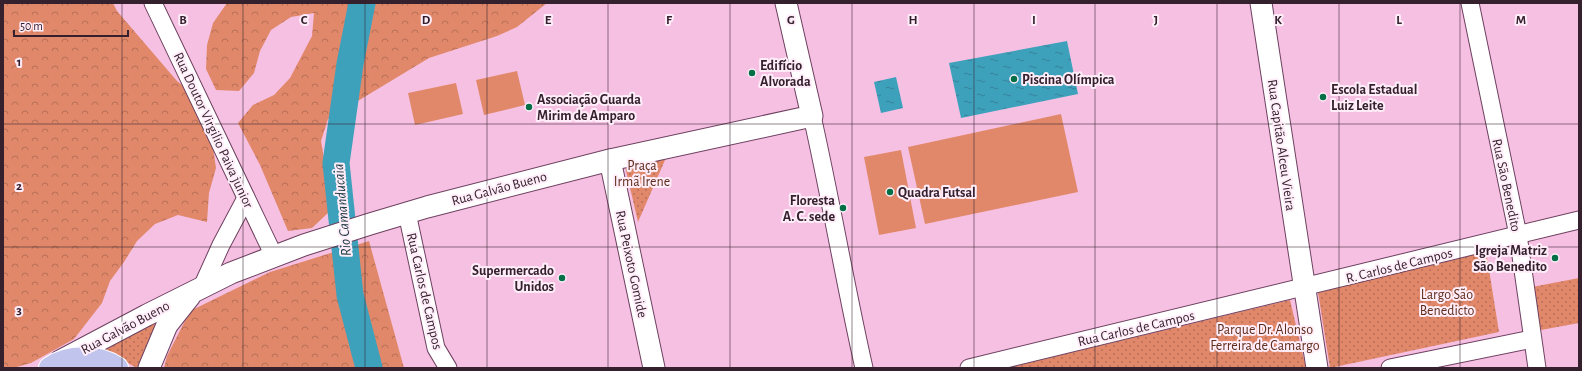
<svg xmlns="http://www.w3.org/2000/svg" width="1582" height="371" font-family="'Alegreya Sans',sans-serif">
<style>
.forest{fill:url(#forest-crowns)}
.park{fill:url(#park-dots)}
.pitch{fill:#e1886a}
.water{fill:url(#water-ripples)}
.lines{fill:none;stroke-linecap:round;stroke-linejoin:round}
.river{stroke:#3da1bc;stroke-width:27}
.minor-casing{stroke:#6e4160;stroke-width:19}
.tertiary-casing{stroke:#6e4160;stroke-width:23}
.primary-casing{stroke:#fff;stroke-width:24}
.minor{stroke:#fff;stroke-width:17}
.tertiary{stroke:#fff;stroke-width:21}
.primary{stroke:#c1c5ee;stroke-width:22}
.grid{fill:none;stroke:#35212e;stroke-width:1;stroke-opacity:0.55}
.poi-dot{fill:#036f46;stroke:#ffeef9;stroke-width:1.5}
.labels{text-anchor:middle;stroke-width:4;stroke-linejoin:round;paint-order:stroke}
.poi-label{font-size:14px;font-weight:bold;fill:#35212e;stroke:#ffeef9;text-anchor:start}
.street-label{font-size:14px;fill:#35212e;stroke:#ffeef9}
.park-label{font-size:14px;fill:#5e2c1b;stroke:#ffeef9}
.water-label{font-size:15px;font-style:italic;fill:#1b3942;stroke:#ffeef9}
.grid-label{font-size:13px;text-anchor:middle;font-weight:bold;fill:#35212e;stroke:#ffeef9;stroke-width:4;stroke-linejoin:round;paint-order:stroke}
</style>
<defs>
<pattern id="forest-crowns" width="20" height="18" patternUnits="userSpaceOnUse"><rect width="20" height="18" fill="#e1886a"/><path d="M2 6a3 3 0 1 1 6 0M12 15a3 3 0 1 1 6 0" fill="none" stroke="#b76f58"/></pattern>
<pattern id="park-dots" width="8" height="8" patternUnits="userSpaceOnUse"><rect width="8" height="8" fill="#e1886a"/><path d="M2 2h.1M6 6h.1" fill="none" stroke="#b76f58" stroke-width="1.8" stroke-linecap="round"/></pattern>
<pattern id="water-ripples" width="26" height="14" patternUnits="userSpaceOnUse"><rect width="26" height="14" fill="#3da1bc"/><path d="M2 4q2-2 4 0t4 0M15 11q2-2 4 0t4 0" fill="none" stroke="#348399"/></pattern>
</defs>
<rect width="100%" height="100%" fill="#f6c0e3"/>
<g class="forest">
<path d="M3 3H113L117 11 177 81 196 96 209 120 216 168 209 193 207 222 178 215 155 224 137 241 124 262 110 281 102 303 74 339 31 363 13 368H3Z"/>
<path d="M227 3H547L517 27 497 36 429 58 328 119 321 141 329 187 330 211 312 228 288 231 260 165 238 123 253 105 274 95 290 78 312 36 314 13 291 17 271 30 260 51 254 73 239 91 216 90 206 69 207 45 213 23Z"/>
<path d="M369 241 404 368H164L167 356 190 311 270 272Z"/>
</g>
<g class="park">
<path d="M669 151 638 222 624 162Z"/>
<path d="M1486 251 1499 332 1330 368 1318 292Z"/>
<path d="M1579 278V323L1541 330 1532 287Z"/>
<path d="M1290 300 1306 368H1007Z"/>
<path d="M160 315 137 368 102 349Z"/>
</g>
<g class="pitch">
<path d="M517 71 525 105 484 115 476 80Z"/>
<path d="M456 83 463 114 415 125 408 93Z"/>
<path d="M1061 114 1078 192 925 224 908 147Z"/>
<path d="M901 150 916 228 879 235 864 157Z"/>
</g>
<g class="water">
<path d="M1067 41 1078 94 961 118 949 63Z"/>
<path d="M896 77 903 108 881 113 874 82Z"/>
</g>
<g class="lines">
<path class="river" d="M362 3 350 64 336 163 350 295 369 368"/>
<g class="minor-casing">
<g id="minor">
<path d="M153 3 274 256"/>
<path d="M1470 3 1518 235 1537 368"/>
<path d="M812 116C831 200 845 284 864 368"/>
<path d="M407 213 436 348 448 368"/>
<path d="M202 287 221 245 246 198"/>
<path d="M969 368 1579 220"/>
<path d="M1390 368 1532 339"/>
</g>
</g>
<g class="tertiary-casing">
<g id="tertiary">
<path d="M1261 3 1317 368"/>
<path d="M610 160 654 368"/>
<path d="M60 361 147 315 231 273 304 245 370 224 427 207 610 160 812 116 786 3"/>
<path d="M149 368 167 325 190 296"/>
</g>
</g>
<g class="primary-casing">
<path id="primary" d="M50 368C68 355 99 355 117 368"/>
</g>
<use href="#minor" class="minor"/>
<use href="#tertiary" class="tertiary"/>
<use href="#primary" class="primary"/>
</g>
<path class="grid" d="M122 3V368M243 3V368M365 3V368M487 3V368M608 3V368M730 3V368M852 3V368M974 3V368M1095 3V368M1217 3V368M1339 3V368M1460 3V368M3 124H1579M3 247H1579"/>
<g class="poi-dot">
<circle cx="752" cy="73" r="4"/>
<circle cx="1014" cy="79" r="4"/>
<circle cx="1323" cy="97" r="4"/>
<circle cx="529" cy="107" r="4"/>
<circle cx="890" cy="192" r="4"/>
<circle cx="843" cy="208" r="4"/>
<circle cx="1555" cy="258" r="4"/>
<circle cx="562" cy="278" r="4"/>
</g>
<g class="labels">
<g class="poi-label">
<text x="760" y="70">Edifício<tspan x="760" dy="16">Alvorada</tspan></text>
<text x="1022" y="84">Piscina Olímpica</text>
<text x="1331" y="94">Escola Estadual<tspan x="1331" dy="16">Luiz Leite</tspan></text>
<text x="537" y="104">Associação Guarda<tspan x="537" dy="16">Mirim de Amparo</tspan></text>
<text x="898" y="197">Quadra Futsal</text>
<text x="835" y="205" text-anchor="end">Floresta<tspan x="835" dy="16">A. C. sede</tspan></text>
<text x="1547" y="255" text-anchor="end">Igreja Matriz<tspan x="1547" dy="16">São Benedito</tspan></text>
<text x="554" y="275" text-anchor="end">Supermercado<tspan x="554" dy="16">Unidos</tspan></text>
</g>
<g class="street-label">
<text transform="translate(214 130) rotate(65)" y="5">Rua Doutor Virgilio Paiva junior</text>
<text transform="translate(1282 145) rotate(82)" y="5">Rua Capitão Alceu Vieira</text>
<text transform="translate(1507 185) rotate(78)" y="5">Rua São Benedito</text>
<text transform="translate(499 188) rotate(-15)" y="5">Rua Galvão Bueno</text>
<text transform="translate(632 264) rotate(78)" y="5">Rua Peixoto Gomide</text>
<text transform="translate(1399 265) rotate(-14)" y="5">R. Carlos de Campos</text>
<text transform="translate(425 291) rotate(77)" y="5">Rua Carlos de Campos</text>
<text transform="translate(125 327) rotate(-28)" y="5">Rua Galvão Bueno</text>
<text transform="translate(1136 328) rotate(-13)" y="5">Rua Carlos de Campos</text>
</g>
<g class="park-label">
<text x="642" y="170">Praça<tspan x="642" dy="16">Irmã Irene</tspan></text>
<text x="1447" y="299">Largo São<tspan x="1447" dy="16">Benedicto</tspan></text>
<text x="1265" y="334">Parque Dr. Alonso<tspan x="1265" dy="16">Ferreira de Camargo</tspan></text>
</g>
<g class="water-label">
<text transform="translate(342 210) rotate(-95)" y="5">Rio Camanducaia</text>
</g>
</g>
<g class="grid-label">
<text x="183" y="24">B</text>
<text x="304" y="24">C</text>
<text x="426" y="24">D</text>
<text x="548" y="24">E</text>
<text x="669" y="24">F</text>
<text x="791" y="24">G</text>
<text x="913" y="24">H</text>
<text x="1034" y="24">I</text>
<text x="1156" y="24">J</text>
<text x="1278" y="24">K</text>
<text x="1399" y="24">L</text>
<text x="1521" y="24">M</text>
<text x="19" y="66">1</text>
<text x="19" y="190">2</text>
<text x="19" y="314">3</text>
</g>
<rect width="1582" height="371" fill="none" stroke="#35212e" stroke-width="8"/>
<path d="M14 30v6h114v-6" fill="none" stroke="#35212e" stroke-width="2"/>
<text x="20" y="30" font-size="12" fill="#35212e" stroke="#ffeef9" stroke-width="3" paint-order="stroke">50 m</text>
</svg>
